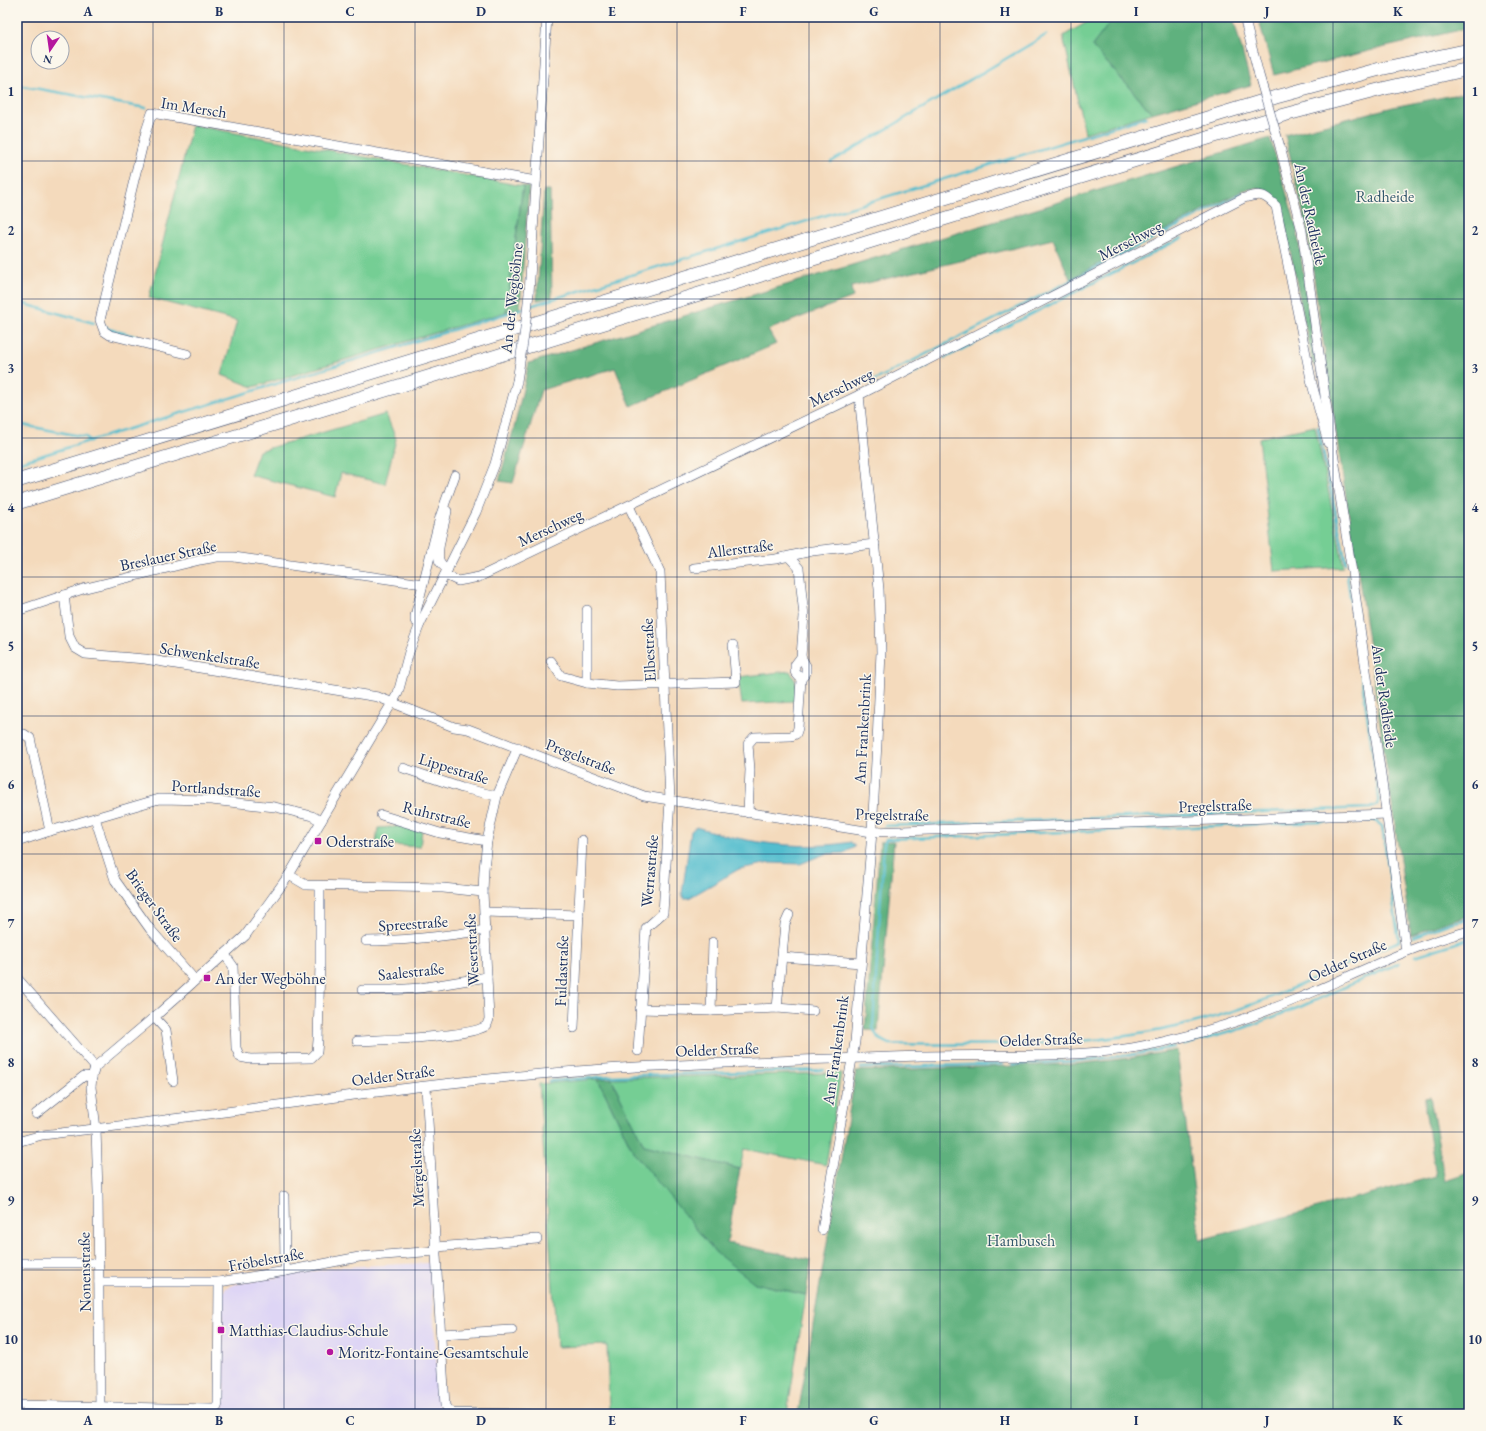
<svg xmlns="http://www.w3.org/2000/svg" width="1486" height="1431" font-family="'EB Garamond',serif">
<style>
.built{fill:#ded5f5}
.green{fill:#74ce94;stroke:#487e79}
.forest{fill:#5fb17e;stroke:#3d706e}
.water{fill:#52bdce;stroke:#367696}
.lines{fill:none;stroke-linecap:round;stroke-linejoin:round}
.stream{stroke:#52bdce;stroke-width:2.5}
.minor-casing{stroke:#3c496c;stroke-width:10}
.highway-casing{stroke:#3c496c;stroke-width:14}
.minor{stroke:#fff;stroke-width:9}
.highway{stroke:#fff;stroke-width:13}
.minor-bridge-casing{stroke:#3c496c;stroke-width:10;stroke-linecap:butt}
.minor-bridge{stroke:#fff;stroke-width:9}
.grid{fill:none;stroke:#1b2f5e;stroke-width:1;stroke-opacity:0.55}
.poi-dot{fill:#b5179e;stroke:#fbf7ec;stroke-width:1.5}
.labels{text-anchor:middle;stroke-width:3;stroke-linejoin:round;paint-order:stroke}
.street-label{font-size:16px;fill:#1b2f5e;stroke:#fbf7ec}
.park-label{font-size:16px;fill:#31576c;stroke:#fbf7ec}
.poi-label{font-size:16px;fill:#1b2f5e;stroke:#fbf7ec;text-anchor:start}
.neatline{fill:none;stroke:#1b2f5e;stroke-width:1.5}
.grid-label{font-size:13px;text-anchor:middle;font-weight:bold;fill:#1b2f5e}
</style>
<rect width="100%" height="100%" fill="#fbf7ec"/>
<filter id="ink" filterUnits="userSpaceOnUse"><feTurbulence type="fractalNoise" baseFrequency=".025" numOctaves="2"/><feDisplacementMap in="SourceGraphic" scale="8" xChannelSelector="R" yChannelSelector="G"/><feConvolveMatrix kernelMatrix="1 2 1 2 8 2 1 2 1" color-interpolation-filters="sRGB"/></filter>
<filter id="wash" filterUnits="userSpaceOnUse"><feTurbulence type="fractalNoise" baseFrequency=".012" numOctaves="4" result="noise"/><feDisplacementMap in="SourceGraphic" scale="16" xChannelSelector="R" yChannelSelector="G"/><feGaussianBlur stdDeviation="0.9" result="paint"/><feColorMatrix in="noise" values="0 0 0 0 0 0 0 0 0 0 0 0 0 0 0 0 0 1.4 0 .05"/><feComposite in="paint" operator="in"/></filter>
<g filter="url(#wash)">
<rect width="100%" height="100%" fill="#f4dabc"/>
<path class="built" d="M430 1263 440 1411 421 1414H224L222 1293 226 1288 236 1284 339 1267Z"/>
<g class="green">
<path d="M1096 17 1114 18 1092 46 1152 113 1085 133 1063 36Z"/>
<path d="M192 125 523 186 506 312 253 387 222 375 237 321 149 298Z"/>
<path d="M386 414 396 439 385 484 341 473 335 497 250 475 259 451Z"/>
<path d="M1315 426 1344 567 1274 571 1259 438Z"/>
<path d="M790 671 796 682 795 701 742 704 738 677Z"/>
<path d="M405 826 422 830 420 847 376 844 378 828Z"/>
<path d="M841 1073 826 1165 744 1149 740 1169 644 1145 611 1078Z"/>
<path d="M598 1079 634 1153 755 1283 806 1295 787 1414 609 1410 607 1345 557 1347 539 1084Z"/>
</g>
<g class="forest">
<path d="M1114 17H1233L1251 85 1152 113 1092 46Z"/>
<path d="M1258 17H1469V28L1377 49 1274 75Z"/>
<path d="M1469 92V916L1449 921 1411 935 1358 572 1338 446 1307 228 1285 135 1393 107Z"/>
<path d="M1270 138 1297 228 1316 365H1313L1281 205C1267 189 1265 187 1244 190L1070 279 1053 239 851 287 853 297 768 330 776 344 631 406 615 368 541 390 513 483 499 481 515 424 529 363Z"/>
<path d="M523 186 529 187 520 308 506 312Z"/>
<path d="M544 190H550L552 297 537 300Z"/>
<path d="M894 841 878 1031 865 1030 880 842Z"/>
<path d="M1177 1050 1200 1240 1436 1176 1425 1109V1098L1430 1097 1445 1181 1469 1173V1414H798L856 1071 1076 1064 1131 1058Z"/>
<path d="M611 1078 644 1145 740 1169 727 1243 811 1260 806 1295 755 1283 715 1252 634 1153 598 1079Z"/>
</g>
<path class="water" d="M696 827C713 832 730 837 747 840 778 846 820 848 851 842L855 847 844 853 825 854 800 864 770 863 739 869 689 898H684L682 894 691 831Z"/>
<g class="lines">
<g class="stream">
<path d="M17 85 146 108"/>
<path d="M831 162 1046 35"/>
<path d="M17 302 94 323"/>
<path d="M530 306 1146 117"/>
<path d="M105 326 109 329 138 337"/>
<path d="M945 358 1182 238"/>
<path d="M907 377 928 366"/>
<path d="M869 383 1243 193"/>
<path d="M17 424 86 437 90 441"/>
<path d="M1318 427 1346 563"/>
<path d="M17 463 525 308"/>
<path d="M1374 820 1382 826 1399 941C1326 973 1254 1010 1176 1027 1082 1048 986 1045 890 1044 880 1041 876 1037 873 1027L884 844 886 839Z"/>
<path d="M885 826 1370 808 1377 805 1379 798 1347 575"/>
<path d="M1413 937 1450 923 1469 919"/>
<path d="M1415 956 1469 939"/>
<path d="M1184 1045 1241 1029 1300 1007 1399 963"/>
<path d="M1013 1064 1075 1061 1130 1055 1174 1047"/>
<path d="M861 1068 1003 1064"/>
<path d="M549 1081 610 1076 824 1070"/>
</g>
</g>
</g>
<g filter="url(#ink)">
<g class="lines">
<g class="minor-casing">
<g id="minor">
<path d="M1244 17 1259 75"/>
<path d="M1280 147 1302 231 1332 446 1352 572 1406 951"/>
<path d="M529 293 547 17"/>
<path d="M187 354 110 335 104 331 100 320 146 131 152 113 536 181"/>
<path d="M629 506 660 572 670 800 663 913 646 928 638 1051"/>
<path d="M447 511C445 523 436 549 439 560 441 565 444 567 448 569"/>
<path d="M789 557 799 568 804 616 801 657 795 665V672L801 679"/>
<path d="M694 568 776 559 812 551 875 544"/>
<path d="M445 575 458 581 479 577 859 395 1244 198C1261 193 1264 194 1276 206L1312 384 1328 443 1332 446"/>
<path d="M64 595 69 636 75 648 85 654 145 659 378 697 454 727 468 729 644 796 872 832 1387 814"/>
<path d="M17 611 86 588 200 560 217 557H234L423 584"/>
<path d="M420 624 415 621V616L440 517 455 475"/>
<path d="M551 661 561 676 587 683 617 686 736 682 733 645"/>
<path d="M587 683V610"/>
<path d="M17 734H24L30 738 50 831"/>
<path d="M403 768 462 788 497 796"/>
<path d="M748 813 750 770 748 744 754 737 791 736 796 734 798 728 801 679 806 673V666L801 657"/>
<path d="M381 815 440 833 487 841"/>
<path d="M95 818 115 880 150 929 195 980"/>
<path d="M17 842 50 831 159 799 211 800 275 807 312 816 321 821"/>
<path d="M289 875 306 885 443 888 483 892"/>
<path d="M485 912 579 915"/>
<path d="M366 941C407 941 446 936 486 930"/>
<path d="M225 955 233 966 236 1048 240 1057 250 1059 311 1058 317 1052 318 1040 320 964V886"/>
<path d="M782 957 861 963"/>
<path d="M17 978 95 1067"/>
<path d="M362 990H392L420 988 487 977"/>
<path d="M777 1008 785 924 789 915"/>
<path d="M640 1009 711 1011 777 1008 813 1011"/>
<path d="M711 1011 713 942"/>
<path d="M154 1017 166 1030 173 1081"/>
<path d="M574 1028 582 840"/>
<path d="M357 1041C378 1040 475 1037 487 1025 487 1024 489 1020 489 1019L483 892 484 869 487 841 497 796 518 747"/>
<path d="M426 1087 445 1406 448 1410 452 1413 528 1414"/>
<path d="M36 1114 84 1076 92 1077"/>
<path d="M17 1142 42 1135C240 1113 437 1078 636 1067 731 1062 826 1059 921 1056 991 1054 1062 1059 1132 1048 1190 1038 1246 1020 1299 998 1356 974 1410 946 1469 931"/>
<path d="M284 1196 285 1263 286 1271"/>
<path d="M822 1230 855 1042 872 832 877 743 881 652 879 589 859 395"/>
<path d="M436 1247 537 1239"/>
<path d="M17 1263H99"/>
<path d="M99 1282H219L286 1271 359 1257 436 1251"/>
<path d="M441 1334 512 1330"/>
<path d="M17 1405 214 1409 217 1407 218 1404 219 1282"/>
<path d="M100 1414 98 1192 96 1129 91 1087 92 1077 95 1067 159 1013 245 936 289 875 311 838 398 693 409 652 420 624 476 512 495 464 517 381"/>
</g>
</g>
<g class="highway-casing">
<g id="highway">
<path d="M17 481 1276 97 1380 69 1469 50"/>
<path d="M17 503 1280 116 1386 88 1469 69"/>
</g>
</g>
<use href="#minor" class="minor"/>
<use href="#highway" class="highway"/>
<g class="minor-bridge-casing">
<g id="minor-bridge">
<path d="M1259 75 1280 147"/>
<path d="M517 381 525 329 529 293"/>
</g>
</g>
<use href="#minor-bridge" class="minor-bridge"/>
</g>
</g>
<path class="grid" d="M153 17V1414M284 17V1414M415 17V1414M546 17V1414M677 17V1414M809 17V1414M940 17V1414M1071 17V1414M1202 17V1414M1333 17V1414M17 161H1469M17 299H1469M17 438H1469M17 577H1469M17 716H1469M17 854H1469M17 993H1469M17 1132H1469M17 1270H1469"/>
<g class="poi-dot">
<rect x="314" y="837" width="8" height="8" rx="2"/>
<rect x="203" y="974" width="8" height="8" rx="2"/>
<rect x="217" y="1326" width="8" height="8" rx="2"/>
<circle cx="330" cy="1352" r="4"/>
</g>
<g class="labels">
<g class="street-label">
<text transform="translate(194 107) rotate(9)" y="6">Im Mersch</text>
<text transform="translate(1311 214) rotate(78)" y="6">An der Radheide</text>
<text transform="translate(1130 240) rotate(-27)" y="6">Merschweg</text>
<text transform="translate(511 298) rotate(-84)" y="6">An der Wegböhne</text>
<text transform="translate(841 387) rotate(-26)" y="6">Merschweg</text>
<text transform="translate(550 527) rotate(-25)" y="6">Merschweg</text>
<text transform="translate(740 548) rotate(-7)" y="6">Allerstraße</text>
<text transform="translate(168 555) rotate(-12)" y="6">Breslauer Straße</text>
<text transform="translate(648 650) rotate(-93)" y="6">Elbestraße</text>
<text transform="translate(210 655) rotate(9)" y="6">Schwenkelstraße</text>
<text transform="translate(1385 696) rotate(82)" y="6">An der Radheide</text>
<text transform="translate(862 729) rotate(-87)" y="6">Am Frankenbrink</text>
<text transform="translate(581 756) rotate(21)" y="6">Pregelstraße</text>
<text transform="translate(454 768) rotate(17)" y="6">Lippestraße</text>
<text transform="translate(216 788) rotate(4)" y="6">Portlandstraße</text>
<text transform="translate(1215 805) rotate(-2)" y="6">Pregelstraße</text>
<text transform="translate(437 814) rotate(14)" y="6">Ruhrstraße</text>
<text transform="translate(892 814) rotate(1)" y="6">Pregelstraße</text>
<text transform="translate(649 871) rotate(-85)" y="6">Werrastraße</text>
<text transform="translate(155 905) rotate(54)" y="6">Brieger Straße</text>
<text transform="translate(413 923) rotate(-4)" y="6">Spreestraße</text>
<text transform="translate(471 950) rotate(-93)" y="6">Weserstraße</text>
<text transform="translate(1347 960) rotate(-24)" y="6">Oelder Straße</text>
<text transform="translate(411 971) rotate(-6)" y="6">Saalestraße</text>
<text transform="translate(561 971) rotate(-88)" y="6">Fuldastraße</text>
<text transform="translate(1041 1039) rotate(-2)" y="6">Oelder Straße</text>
<text transform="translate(717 1049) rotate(-2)" y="6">Oelder Straße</text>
<text transform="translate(835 1050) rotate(-82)" y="6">Am Frankenbrink</text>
<text transform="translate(393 1075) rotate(-7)" y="6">Oelder Straße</text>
<text transform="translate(416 1168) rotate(-93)" y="6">Mergelstraße</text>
<text transform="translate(266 1259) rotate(-10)" y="6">Fröbelstraße</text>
<text transform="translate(84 1272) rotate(-91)" y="6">Nonenstraße</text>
</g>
<g class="park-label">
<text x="1385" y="202">Radheide</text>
<text x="1021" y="1246">Hambusch</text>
</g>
<g class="poi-label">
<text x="326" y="847">Oderstraße</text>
<text x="215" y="984">An der Wegböhne</text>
<text x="229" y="1336">Matthias-Claudius-Schule</text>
<text x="338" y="1358">Moritz-Fontaine-Gesamtschule</text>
</g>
</g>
<rect width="1486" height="1431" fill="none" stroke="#fbf7ec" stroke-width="44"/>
<g transform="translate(50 50) rotate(193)"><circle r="19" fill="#fbf7ec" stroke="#a1a7b3"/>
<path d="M0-3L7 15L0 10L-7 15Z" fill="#b5179e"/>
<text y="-6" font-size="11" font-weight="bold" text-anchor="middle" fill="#1b2f5e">N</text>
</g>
<rect x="22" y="22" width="1442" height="1387" class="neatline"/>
<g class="grid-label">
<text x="88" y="16">A</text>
<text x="219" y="16">B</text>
<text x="350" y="16">C</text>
<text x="481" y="16">D</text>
<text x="612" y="16">E</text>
<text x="743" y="16">F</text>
<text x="874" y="16">G</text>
<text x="1005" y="16">H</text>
<text x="1136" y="16">I</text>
<text x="1267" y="16">J</text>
<text x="1398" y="16">K</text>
<text x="11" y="96">1</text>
<text x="1475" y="96">1</text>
<text x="11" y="235">2</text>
<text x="1475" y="235">2</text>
<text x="11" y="373">3</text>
<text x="1475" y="373">3</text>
<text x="11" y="512">4</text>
<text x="1475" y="512">4</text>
<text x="11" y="651">5</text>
<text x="1475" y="651">5</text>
<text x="11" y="789">6</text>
<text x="1475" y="789">6</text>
<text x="11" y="928">7</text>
<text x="1475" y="928">7</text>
<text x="11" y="1067">8</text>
<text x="1475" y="1067">8</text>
<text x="11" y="1205">9</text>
<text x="1475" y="1205">9</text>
<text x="11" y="1344">10</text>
<text x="1475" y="1344">10</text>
<text x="88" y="1425">A</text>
<text x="219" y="1425">B</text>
<text x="350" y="1425">C</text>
<text x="481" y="1425">D</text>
<text x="612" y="1425">E</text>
<text x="743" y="1425">F</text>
<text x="874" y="1425">G</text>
<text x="1005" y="1425">H</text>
<text x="1136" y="1425">I</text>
<text x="1267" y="1425">J</text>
<text x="1398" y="1425">K</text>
</g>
</svg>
